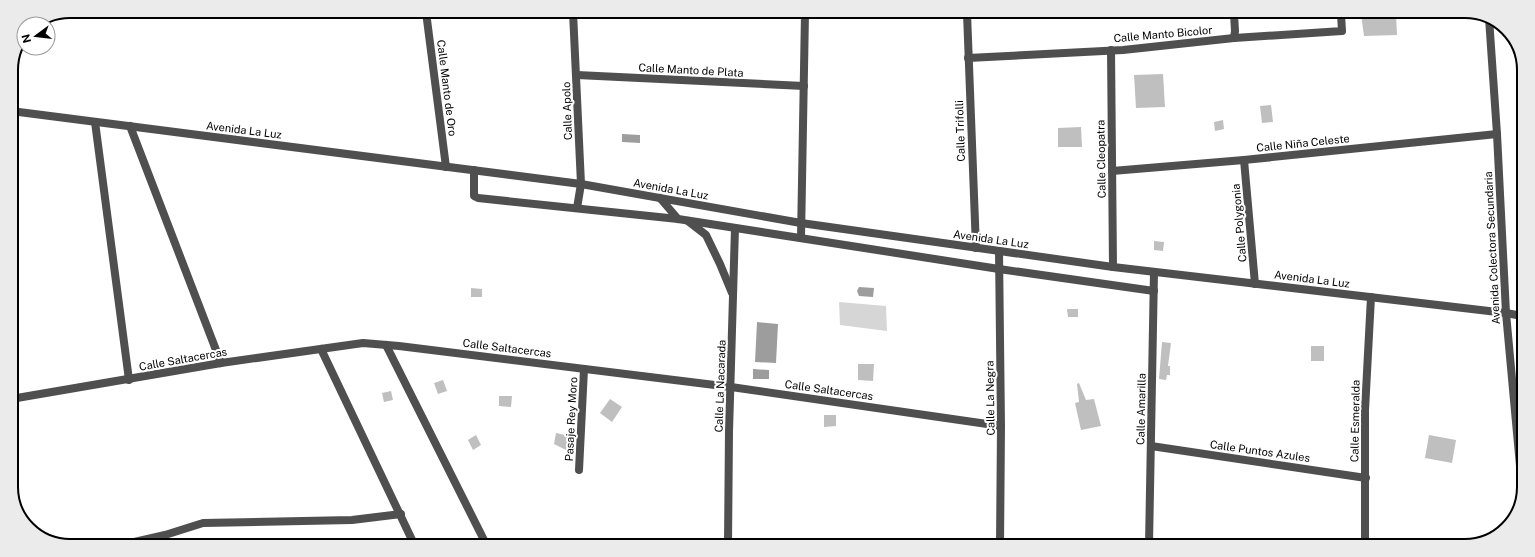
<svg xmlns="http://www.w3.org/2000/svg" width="1535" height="557" font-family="'Public Sans',sans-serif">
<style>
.green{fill:#d6d6d6}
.water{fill:#9d9d9d}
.building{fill:#bfbfbf}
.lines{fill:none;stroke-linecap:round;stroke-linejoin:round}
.minor{stroke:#4f4f4f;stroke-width:8}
.labels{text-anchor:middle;stroke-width:4;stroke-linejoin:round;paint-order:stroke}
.street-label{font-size:11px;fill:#000;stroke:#fff}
.rim{fill:none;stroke:#000;stroke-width:2}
</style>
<rect width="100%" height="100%" fill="#fff"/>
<path class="green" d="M839 302 886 306 887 331 840 325Z"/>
<g class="water">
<path d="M622 134 640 135V143L622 142Z"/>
<path d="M859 287 874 288 873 297 859 296 857 291Z"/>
<path d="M757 322 778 324 776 363 755 362Z"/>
<path d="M753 369 769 370V379H753Z"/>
</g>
<g class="building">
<path d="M1361 14H1396L1397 35 1364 36Z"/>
<path d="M1163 74 1165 107 1136 108 1134 75Z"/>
<path d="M1271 105 1273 122 1262 123 1260 106Z"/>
<path d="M1223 120 1224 129 1215 131 1214 122Z"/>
<path d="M1081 127 1082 147H1058V128Z"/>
<path d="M1154 241 1164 242 1163 251 1154 250Z"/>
<path d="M471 288 482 289V297H471Z"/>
<path d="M1067 309H1078V317H1068Z"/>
<path d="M1162 342 1171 343 1168 366H1170V375H1167L1166 380 1159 379Z"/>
<rect x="1311" y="346" width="13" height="15"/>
<path d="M858 364H874L873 381 858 380Z"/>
<path d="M443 380 447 391 438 394 434 383Z"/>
<path d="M1079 383 1086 400 1094 399 1101 426 1081 430 1075 403 1079 402 1077 384Z"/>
<path d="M391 391 393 400 384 402 382 393Z"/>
<path d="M499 396H512L511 407 499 406Z"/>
<path d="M610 399 622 407 612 422 600 413Z"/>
<path d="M824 415H836V426L824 427Z"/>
<path d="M556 433 569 436 566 450 554 444Z"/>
<path d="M476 435 481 445 473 450 468 440Z"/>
<path d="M1429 435 1456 440 1452 463 1425 458Z"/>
</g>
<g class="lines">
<g class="minor">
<path d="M426 12 446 167"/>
<path d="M573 12 581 184 577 208"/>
<path d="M967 13 976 248"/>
<path d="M1489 18 1497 134 1506 313 1521 477"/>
<path d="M1234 38 1235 31 1234 14"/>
<path d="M1111 50 1113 267"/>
<path d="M968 58 1123 50 1234 38 1342 31 1341 14"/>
<path d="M577 75 804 86"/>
<path d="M11 111 581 184 801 223 1113 267 1506 313 1522 316"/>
<path d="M95 122 129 380"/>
<path d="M130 126 221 363"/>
<path d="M1244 160 1255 284"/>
<path d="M474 170V196L478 198 678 219 999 269 1154 291"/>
<path d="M1112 171 1244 160 1497 134"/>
<path d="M660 198 678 219"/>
<path d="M688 221 706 235 720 264 732 293"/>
<path d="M801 238 805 13"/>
<path d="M999 251 1001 426 1000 545"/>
<path d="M386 345 486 544"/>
<path d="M321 349 414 544"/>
<path d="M11 399 221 363 363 343 399 346 731 387 1001 426"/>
<path d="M1151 446 1366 478"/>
<path d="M579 470 584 369"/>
<path d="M130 543 165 535 203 523 352 520 401 514"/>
<path d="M728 544 729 432 735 228"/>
<path d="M1149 545 1154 272"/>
<path d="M1365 546V410L1371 297"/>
</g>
</g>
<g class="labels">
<g class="street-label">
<text transform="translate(1163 34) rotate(-5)" y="4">Calle Manto Bicolor</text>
<text transform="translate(691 70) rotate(3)" y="4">Calle Manto de Plata</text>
<text transform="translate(447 88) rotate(83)" y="4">Calle Manto de Oro</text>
<text transform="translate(567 111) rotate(-92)" y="4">Calle Apolo</text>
<text transform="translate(244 130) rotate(7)" y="4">Avenida La Luz</text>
<text transform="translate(960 131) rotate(-92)" y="4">Calle Trifolli</text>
<text transform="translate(1303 143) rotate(-6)" y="4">Calle Niña Celeste</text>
<text transform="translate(1101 159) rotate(-91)" y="4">Calle Cleopatra</text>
<text transform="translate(671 189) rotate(10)" y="4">Avenida La Luz</text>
<text transform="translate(1239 223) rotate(-95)" y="4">Calle Polygonia</text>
<text transform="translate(991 239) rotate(8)" y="4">Avenida La Luz</text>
<text transform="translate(1492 248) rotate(-93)" y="4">Avenida Colectora Secundaria</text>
<text transform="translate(1312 279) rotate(7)" y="4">Avenida La Luz</text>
<text transform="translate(507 348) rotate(7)" y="4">Calle Saltacercas</text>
<text transform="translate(183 359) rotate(-10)" y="4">Calle Saltacercas</text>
<text transform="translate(720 386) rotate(-88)" y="4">Calle La Nacarada</text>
<text transform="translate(829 390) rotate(8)" y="4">Calle Saltacercas</text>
<text transform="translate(990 398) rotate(-91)" y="4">Calle La Negra</text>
<text transform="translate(1141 409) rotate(-89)" y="4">Calle Amarilla</text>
<text transform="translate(571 419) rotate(-87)" y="4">Pasaje Rey Moro</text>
<text transform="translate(1355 421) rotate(-89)" y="4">Calle Esmeralda</text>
<text transform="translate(1260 451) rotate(8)" y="4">Calle Puntos Azules</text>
</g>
</g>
<path d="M0 0H1535V557H0ZM70 18H1465A52 52 0 0 1 1517 70V487A52 52 0 0 1 1465 539H70A52 52 0 0 1 18 487V70A52 52 0 0 1 70 18Z" fill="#ebebeb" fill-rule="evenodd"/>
<path class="rim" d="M70 18H1465A52 52 0 0 1 1517 70V487A52 52 0 0 1 1465 539H70A52 52 0 0 1 18 487V70A52 52 0 0 1 70 18Z"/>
<g transform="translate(36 36) rotate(255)"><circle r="19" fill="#ffffff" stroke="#999999"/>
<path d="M0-3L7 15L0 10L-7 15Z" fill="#000000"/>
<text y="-6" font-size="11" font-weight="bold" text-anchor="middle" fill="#000000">N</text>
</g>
</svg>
